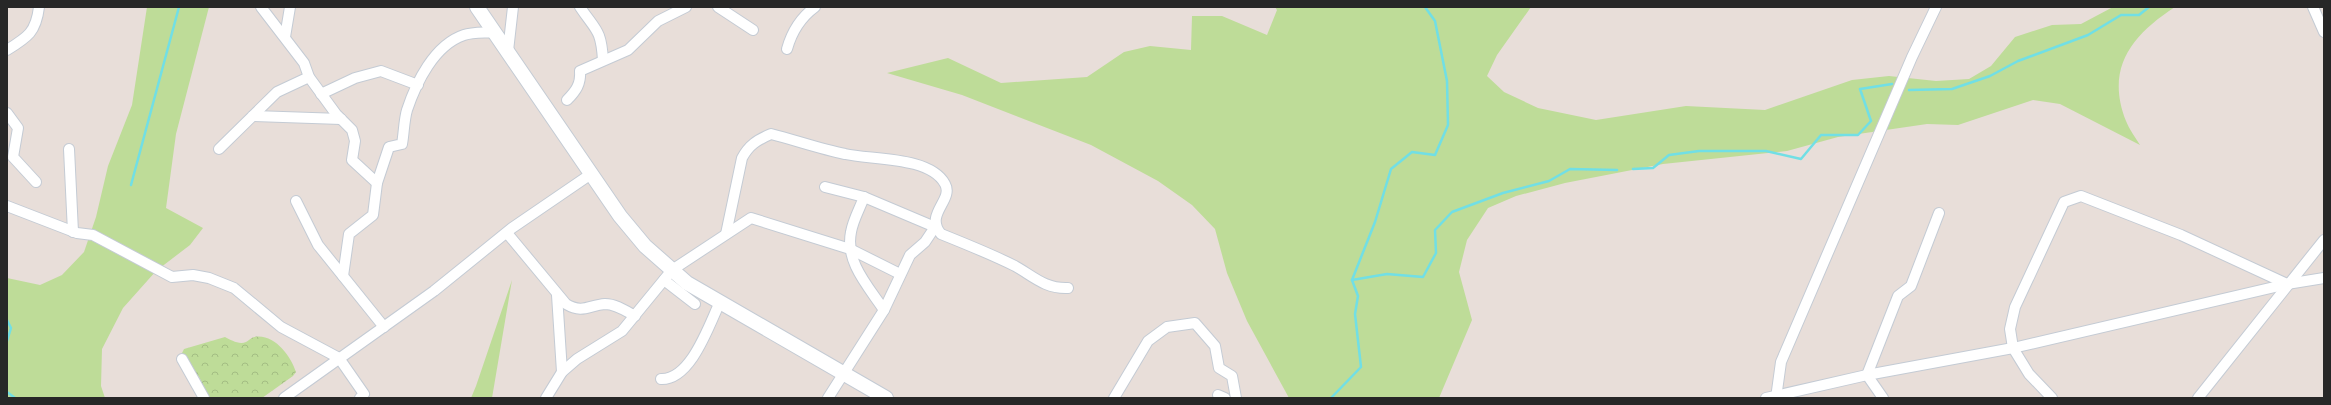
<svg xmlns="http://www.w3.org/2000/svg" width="2331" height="405" font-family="Ubuntu,sans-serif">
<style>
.grass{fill:#bedc98}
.forest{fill:url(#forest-crowns)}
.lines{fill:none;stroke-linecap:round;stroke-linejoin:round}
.stream{stroke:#71dfe5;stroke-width:2.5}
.street-casing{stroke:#c4cbd4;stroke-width:12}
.secondary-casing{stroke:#c4cbd4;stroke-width:16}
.street{stroke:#fff;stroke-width:10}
.secondary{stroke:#fff;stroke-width:14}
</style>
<defs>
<pattern id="forest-crowns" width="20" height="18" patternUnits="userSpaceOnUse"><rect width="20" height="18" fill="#bedc98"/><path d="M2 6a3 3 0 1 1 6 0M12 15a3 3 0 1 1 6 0" fill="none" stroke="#a3bd83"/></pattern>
</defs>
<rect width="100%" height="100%" fill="#e8ded9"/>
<g class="grass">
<path d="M147 7H209L176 134 166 208 203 228 190 245 156 271 123 308 102 349 101 386 105 398H7V278L40 285 62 275 84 252 96 217 108 166 132 105Z"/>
<path d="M1275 7H1531L1497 55 1487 76 1504 92 1538 108 1596 120 1686 106 1765 110 1852 80 1889 76 1936 81 1969 79 1991 66 2015 37 2052 25 2081 24 2113 7H2175C2132 35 2105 68 2126 121 2129 129 2135 137 2140 145L2060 104 2033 100 1958 125 1927 124 1838 137 1787 151 1663 164 1565 183 1516 196 1488 208 1467 240 1459 272 1472 320 1439 398H1289L1247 321 1227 273 1215 229 1192 205 1158 181 1091 145 962 95 887 73 948 58 1001 83 1087 77 1124 52 1150 46 1191 50 1192 16H1222L1267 35 1277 10Z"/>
<path d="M512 280 492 398H471L476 386Z"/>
</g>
<path class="forest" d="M225 337C231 340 239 345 246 342 248 341 251 338 254 337 274 333 291 356 296 372L293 376 262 398H209L199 377 181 355 184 349Z"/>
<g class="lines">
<g class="stream">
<path d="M1909 90 1952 89 1990 76 2018 61 2088 35 2121 15H2139L2149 7"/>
<path d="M1633 169 1653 168 1669 155 1699 151H1766L1801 159 1821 135H1858L1871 121 1860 89 1892 84"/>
<path d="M131 185 179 7"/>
<path d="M1352 280 1387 274 1423 277 1436 253 1435 230 1452 212 1503 193 1549 181 1570 169 1617 170"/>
<path d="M7 320 11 328 7 341"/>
<path d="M7 392 15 398"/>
<path d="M1331 398 1361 367 1355 314 1358 296 1352 280 1375 222 1391 169 1412 152 1435 155 1448 125 1447 81 1435 21 1425 7"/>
</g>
<g class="street-casing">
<g id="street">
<path d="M261 7 304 63 309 77 336 114 352 130 355 141 352 160 377 183"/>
<path d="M580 7C596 31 601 29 603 60"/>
<path d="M718 7 753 30"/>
<path d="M2313 7 2324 32"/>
<path d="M285 37 290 7"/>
<path d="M787 49C792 31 800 18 815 7"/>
<path d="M7 50C28 37 36 32 39 7"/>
<path d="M508 51 513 7"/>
<path d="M321 94 355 78 381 71 418 85"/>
<path d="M567 100C576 91 581 84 580 71L628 50 658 21 686 7"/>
<path d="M7 113 18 128 13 157 36 182"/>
<path d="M253 116 341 119"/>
<path d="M69 149 73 232"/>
<path d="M219 149 277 92 309 77"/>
<path d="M825 187 864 197 935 227 925 242 910 255 884 310 828 398"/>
<path d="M864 197C860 208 853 220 851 232 845 262 868 286 884 310"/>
<path d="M296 201 318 245 384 327"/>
<path d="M7 206 77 233 93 235 172 277 193 275 209 278 234 288 281 327 339 358 364 394 360 398"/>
<path d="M507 233 566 304C583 314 589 305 605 304 616 304 626 311 635 316"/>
<path d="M726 234 742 158C749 145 757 140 771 134 795 140 820 149 845 154 871 160 930 156 945 184 954 200 924 214 941 234 966 244 991 254 1015 266 1033 276 1045 289 1068 288"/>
<path d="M343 276 349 234 373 215 377 183 389 147 402 144C404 133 404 120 407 110 416 83 434 45 464 35 473 32 485 33 495 32"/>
<path d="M664 280 695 304"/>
<path d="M557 295 562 372"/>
<path d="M182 359 204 398"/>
<path d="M661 379C691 380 709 325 720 302"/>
<path d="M1218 395 1225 398"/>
<path d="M284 398 434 291 512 228 591 174"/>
<path d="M546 398 562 372 577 359 622 331 672 270 751 218 850 249 900 274"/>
<path d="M1114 398 1148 341 1167 327 1195 323 1215 346 1219 368 1232 376 1236 398"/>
<path d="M1766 398 1867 375 2013 348 2287 284 2324 278"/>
<path d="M1776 398 1781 362 1912 57 1936 7"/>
<path d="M1883 398 1867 375 1898 296 1911 286 1939 213"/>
<path d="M2052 398 2029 374 2013 348 2010 329 2015 307 2064 202 2081 196 2181 235 2287 284"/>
<path d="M2198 398 2324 240"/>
</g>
</g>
<g class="secondary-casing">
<path id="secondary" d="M477 7 620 216 645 246 687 283 886 398"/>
</g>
<use href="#street" class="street"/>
<use href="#secondary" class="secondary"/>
</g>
<rect width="2331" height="405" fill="none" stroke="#272727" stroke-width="16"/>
</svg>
